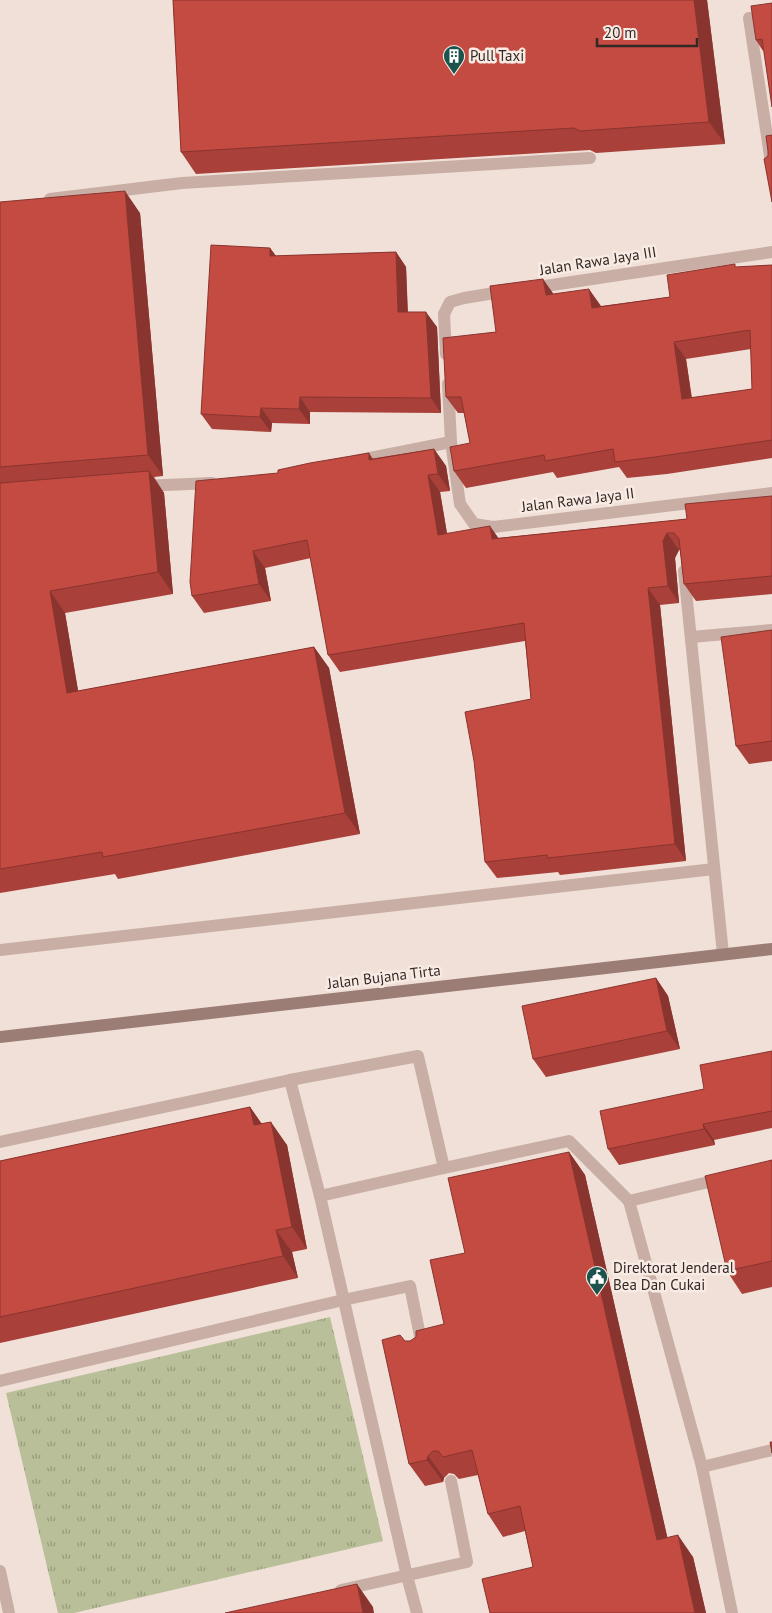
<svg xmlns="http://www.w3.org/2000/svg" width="772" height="1613" font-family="'PT Sans',sans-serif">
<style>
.grass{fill:url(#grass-tufts)}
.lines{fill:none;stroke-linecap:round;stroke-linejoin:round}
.lane{stroke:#c8aea4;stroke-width:12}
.street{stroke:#c8aea4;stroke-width:12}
.secondary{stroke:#9b7d76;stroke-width:12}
.wall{fill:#a94039;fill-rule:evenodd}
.shaded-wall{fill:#89342e}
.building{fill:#c44b42;stroke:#89342e;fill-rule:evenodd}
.labels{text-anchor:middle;stroke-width:5;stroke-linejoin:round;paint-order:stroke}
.poi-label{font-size:15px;fill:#332826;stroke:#f8ebe4;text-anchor:start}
.street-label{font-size:15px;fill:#332826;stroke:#f8ebe4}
</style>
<defs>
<pattern id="grass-tufts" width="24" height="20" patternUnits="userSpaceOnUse" patternTransform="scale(1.25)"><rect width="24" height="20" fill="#b9bf98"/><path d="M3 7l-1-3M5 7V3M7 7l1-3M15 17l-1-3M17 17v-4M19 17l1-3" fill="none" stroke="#979b7c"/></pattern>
</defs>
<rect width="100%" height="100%" fill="#f0e0d8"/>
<path class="grass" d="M330 1317 383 1541 74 1613H58L6 1393Z"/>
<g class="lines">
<g class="lane">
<path d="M50 199 182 183 590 158"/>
<path d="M684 571 723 954"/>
<path d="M691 637 772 630"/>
<path d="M0 950 714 869"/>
<path d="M290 1080 320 1196 407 1576 417 1613"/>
<path d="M0 1142 290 1080 418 1056 444 1168 569 1141 629 1201 721 1179"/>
<path d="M320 1196 444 1168"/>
<path d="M629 1201 702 1467 732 1613"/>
<path d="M0 1381 343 1300 410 1286 422 1346"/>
<path d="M702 1467 772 1450"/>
<path d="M0 1571 9 1613"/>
<path d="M341 1590 467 1562 451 1481"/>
</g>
<g class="street">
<path d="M749 18 772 169"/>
<path d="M532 288 772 252"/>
<path d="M446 354 444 314 450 302 464 298 507 291"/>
<path d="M448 384 451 442 460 504 474 524 493 527 772 493"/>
<path d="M355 461 451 442"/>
<path d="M142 486 212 483"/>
</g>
<path class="secondary" d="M0 1037 772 949"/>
</g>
<g class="wall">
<path d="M173 0H707L725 144 596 153 590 150 196 174 181 152Z"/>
<path d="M772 3 763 51 756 40Z"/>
<path d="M0 202 140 213 163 476 154 477 164 493 173 594 65 613 78 691 314 647 329 668 360 834 118 879 115 874 0 893Z"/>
<path d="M270 248 276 256 396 252 406 267 408 312 437 327 441 413 310 412V424L272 423 271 432 212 429 201 414Z"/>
<path d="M772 265V458L667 474 627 478 619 467 557 478 553 472 466 488 454 471 470 443 464 413H458L446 397 496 332 554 294 601 306 670 297 737 267ZM751 349 752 389 692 398 686 359Z"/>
<path d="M434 449 446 466 450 491 440 492 447 533 499 538 687 519 772 496V594L696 601 684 584 680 550H679L675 558 679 603 660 605 686 861 560 875 558 872 497 878 485 862 531 699 525 641 340 672 328 655 311 558 265 568 271 601 204 613 192 596 278 473Z"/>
<path d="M772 630V761L749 764 736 746Z"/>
<path d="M656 978 668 996 680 1049 546 1077 533 1059Z"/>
<path d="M772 1051V1128L714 1140 715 1145 619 1165 608 1149 704 1089Z"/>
<path d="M250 1107 262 1124 287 1145 307 1249 292 1252 298 1278 0 1343V1161Z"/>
<path d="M569 1152 585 1175 667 1537 693 1557 706 1613H490L533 1567 525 1531 503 1537 488 1514 478 1475 459 1479 454 1474 449 1473 444 1478 443 1482 425 1486 409 1464 405 1341H410L444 1324 465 1253Z"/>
<path d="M772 1160V1287L742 1294 727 1271Z"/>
</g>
<g class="shaded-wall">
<path d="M694 0H707L725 144 709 122Z"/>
<path d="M125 191 140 213 163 476 148 455Z"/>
<path d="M270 248 281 263 270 256Z"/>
<path d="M396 252 406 267 408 327 398 312Z"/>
<path d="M543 279 555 296 546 295Z"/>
<path d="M589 289 601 306 603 325 592 308Z"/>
<path d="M426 312 437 327 441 413 431 398Z"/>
<path d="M674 342 686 359 694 416 682 399Z"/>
<path d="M300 397 310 412V424L299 409Z"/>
<path d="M261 408 272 423 271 432 260 417Z"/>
<path d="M434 449 446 466 450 491 438 474Z"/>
<path d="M369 453 380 470 369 460Z"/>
<path d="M149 471 164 493 173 594 158 572Z"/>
<path d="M428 475 440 492 450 552 438 535Z"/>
<path d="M490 526 502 543 492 539Z"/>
<path d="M667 533 679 550 675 558 679 603 668 586 663 541Z"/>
<path d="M253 551 265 568 271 601 259 584Z"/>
<path d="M648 588 660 605 686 861 675 844Z"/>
<path d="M50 591 65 613 82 714 67 693Z"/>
<path d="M314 647 329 668 360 834 345 813Z"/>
<path d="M656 978 668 996 680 1049 667 1031Z"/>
<path d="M250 1107 265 1129 254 1125Z"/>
<path d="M271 1122 287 1145 307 1249 292 1227Z"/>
<path d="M703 1124 714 1140 715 1145 704 1129Z"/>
<path d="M569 1152 585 1175 673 1562 657 1540Z"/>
<path d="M276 1230 292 1252 298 1278 283 1256Z"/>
<path d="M428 1456 444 1478 443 1482 427 1460Z"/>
<path d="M678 1535 693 1557 706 1613H695Z"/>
<path d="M357 1584 373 1607 374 1613H363Z"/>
</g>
<g class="building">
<path d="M173 0H694L709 122 580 131 574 128 181 152Z"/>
<path d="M772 3V107L762 39 756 40 751 6Z"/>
<path d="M772 135V202L764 159 768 156V151L766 136Z"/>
<path d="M125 191 148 455 0 467V202Z"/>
<path d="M211 245 270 248V256L396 252 398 312H426L431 398 300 397 299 409 261 408 260 417 201 414Z"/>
<path d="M735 264V267L772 265V440L655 457 615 462 613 449 545 461 544 455 454 471 450 447 470 443 461 397H446L443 338 496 332 490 286 543 279 546 295 589 289 592 308 670 297 667 275ZM750 330 752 389 682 399 674 342Z"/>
<path d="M434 449 438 474 428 475 438 535 490 526 492 539 687 519 685 504 772 496V576L684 584 679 539 674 533H667L663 541 668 586 648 588 675 844 548 858 547 855 485 862 474 761 465 712 531 699 524 623 328 655 307 540 253 551 259 584 192 596 190 582 196 481 278 473V470L310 463 369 453V460Z"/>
<path d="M149 471 158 572 50 591 67 693 314 647 345 813 103 857 102 852 0 869V483Z"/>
<path d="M772 630V741L736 746 721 637Z"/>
<path d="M656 978 667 1031 533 1059 522 1006Z"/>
<path d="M772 1051V1111L703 1124 704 1129 608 1149 600 1111 704 1089 700 1065Z"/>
<path d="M250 1107 254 1125 271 1122 292 1227 276 1230 283 1256 0 1317V1161Z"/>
<path d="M569 1152 657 1540 678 1535 695 1613H490L482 1579 533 1567 520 1506 488 1514 472 1450 443 1457 438 1451H433L428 1456 427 1460 409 1464 382 1340 400 1335 405 1341H410L416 1337V1331L444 1324 430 1260 465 1253 448 1178Z"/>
<path d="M772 1160V1261L727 1271 705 1176Z"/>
<path d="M770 1442H772V1453Z"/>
<path d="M357 1584 363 1613H225Z"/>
</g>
<defs>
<g id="building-pin" transform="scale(1.125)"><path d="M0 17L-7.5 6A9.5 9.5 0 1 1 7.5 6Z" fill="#1c544d" stroke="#f8ebe4"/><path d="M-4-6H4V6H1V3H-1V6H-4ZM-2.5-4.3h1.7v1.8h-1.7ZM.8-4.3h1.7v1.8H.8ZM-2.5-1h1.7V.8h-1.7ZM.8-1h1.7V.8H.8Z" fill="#fff"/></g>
<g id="civic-pin" transform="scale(1.125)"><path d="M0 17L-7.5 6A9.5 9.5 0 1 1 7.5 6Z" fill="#1c544d" stroke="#f8ebe4"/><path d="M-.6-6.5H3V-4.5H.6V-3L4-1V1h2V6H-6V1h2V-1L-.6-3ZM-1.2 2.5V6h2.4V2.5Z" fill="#fff"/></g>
</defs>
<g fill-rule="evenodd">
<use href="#building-pin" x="454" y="56"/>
<use href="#civic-pin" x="597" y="1277"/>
</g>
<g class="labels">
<g class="poi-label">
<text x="470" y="61">Pull Taxi</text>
<text x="613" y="1273">Direktorat Jenderal<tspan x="613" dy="17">Bea Dan Cukai</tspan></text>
</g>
<g class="street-label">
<text transform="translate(598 261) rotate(-9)" y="5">Jalan Rawa Jaya III</text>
<text transform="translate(578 500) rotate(-7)" y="5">Jalan Rawa Jaya II</text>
<text transform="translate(384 977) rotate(-7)" y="5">Jalan Bujana Tirta</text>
</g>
</g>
<path d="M597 38v8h100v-8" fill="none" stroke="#332826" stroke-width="2.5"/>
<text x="604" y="38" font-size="15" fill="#332826" stroke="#f8ebe4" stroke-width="4" paint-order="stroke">20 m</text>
</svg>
